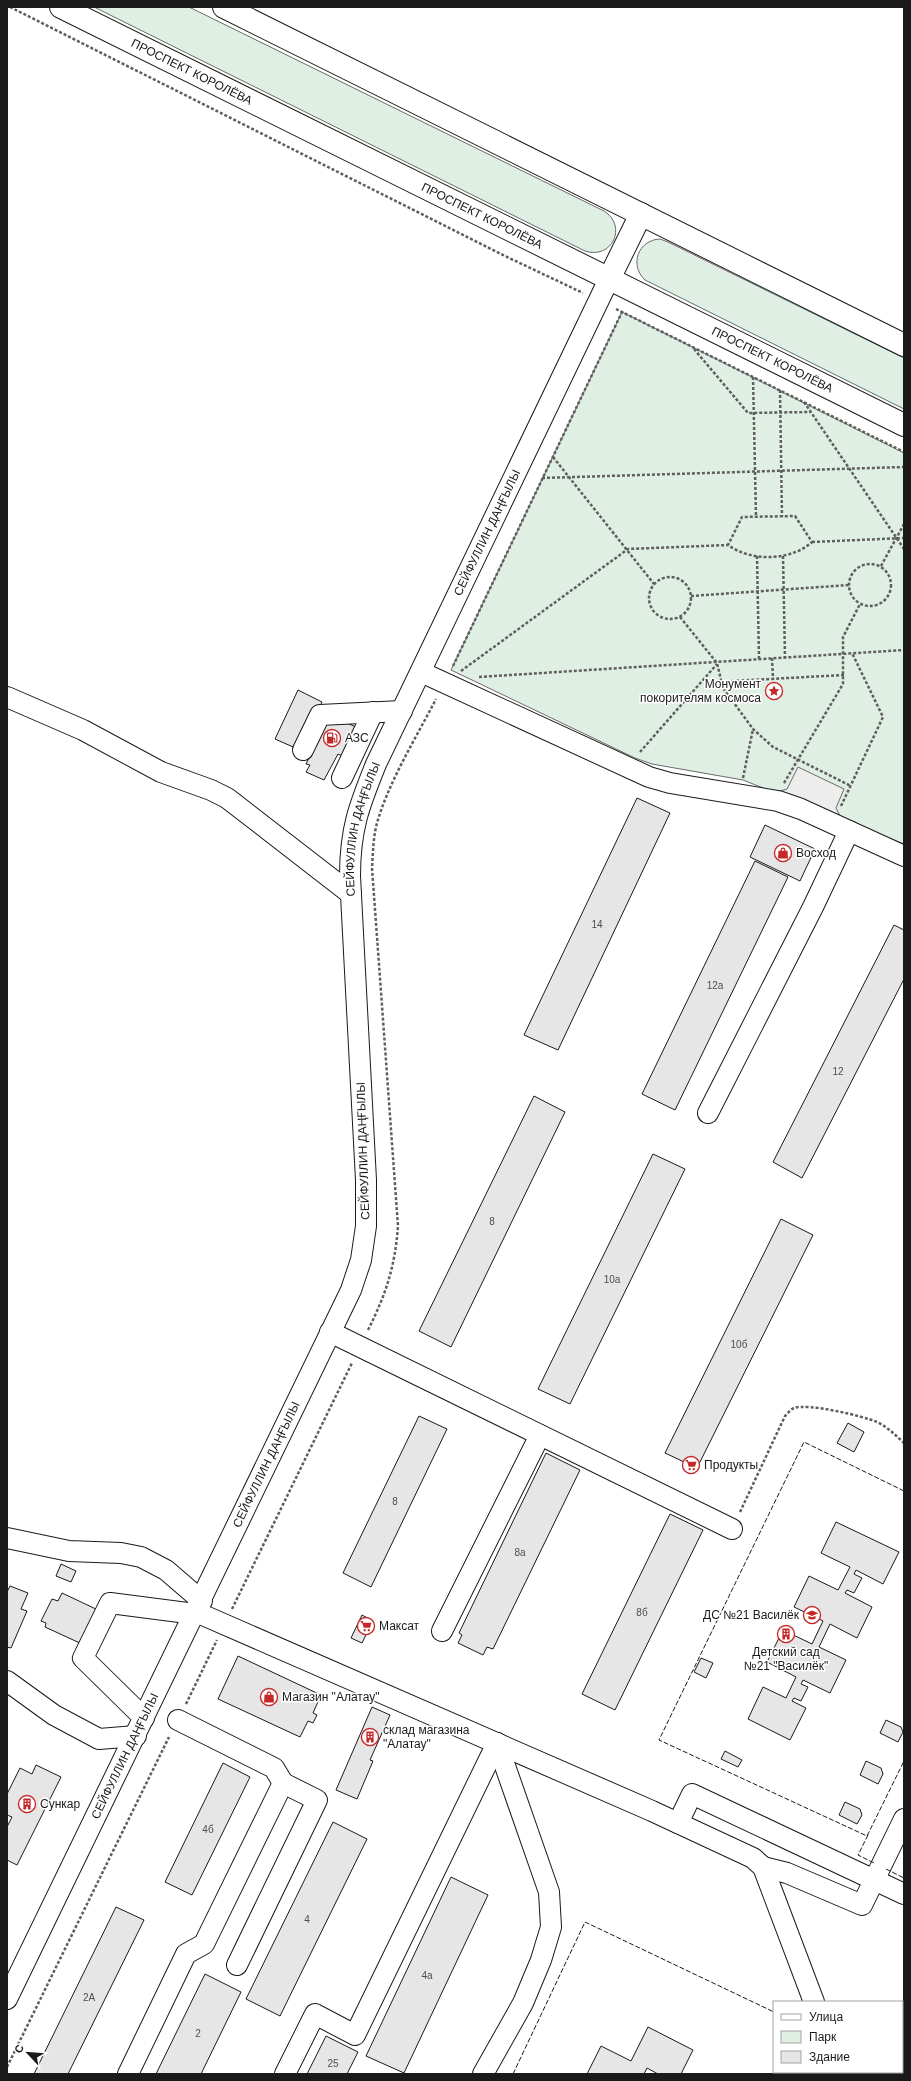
<svg xmlns="http://www.w3.org/2000/svg" width="911" height="2081" font-family="Helvetica,sans-serif">
<style>
.green{fill:#e0efe3;stroke:#6a6a6a}
.parking{fill:#ededed;stroke:#6a6a6a}
.building{fill:#e6e6e6;stroke:#1a1a1a}
.lines{fill:none;stroke-linecap:round;stroke-linejoin:round}
.minor-casing{stroke:#1a1a1a;stroke-width:22}
.major-casing{stroke:#1a1a1a;stroke-width:24}
.path{stroke:#5f5f5f;stroke-width:2.5;stroke-dasharray:3 2;stroke-linecap:butt}
.minor{stroke:#fff;stroke-width:20}
.major{stroke:#fff;stroke-width:22}
.fence{stroke:#1a1a1a;stroke-width:1;stroke-dasharray:5 2;stroke-linecap:butt}
.labels{text-anchor:middle;stroke-width:3;stroke-linejoin:round;paint-order:stroke}
.number-label{font-size:10px;fill:#4d4d4d}
.street-label{font-size:12px;fill:#1a1a1a;stroke:#fff}
.poi-label{font-size:12px;fill:#1a1a1a;stroke:#fff;text-anchor:start}
</style>
<rect width="100%" height="100%" fill="#fff"/>
<g class="green">
<path d="M94 7H189L604 211C628 226 612 260 585 251Z"/>
<path d="M660 239 668 242 904 358V409L645 280C629 265 638 240 660 239Z"/>
<path d="M622 312 904 453V844L743 780 652 764 635 758 451 670Z"/>
</g>
<path class="parking" d="M798 767 844 789 836 808 840 816 780 791 787 789Z"/>
<g class="building">
<path d="M298 690 322 702 300 750 275 739Z"/>
<path d="M329 715 356 727 349 759 338 754 324 780 306 772 310 765 306 764Z"/>
<path d="M637 798 670 813 558 1050 524 1035Z"/>
<path d="M765 825 815 849 800 881 750 857Z"/>
<path d="M755 861 788 877 675 1110 642 1094Z"/>
<path d="M894 925 904 930V979L802 1178 773 1162Z"/>
<path d="M534 1096 565 1112 451 1347 419 1331Z"/>
<path d="M653 1154 685 1169 570 1404 538 1389Z"/>
<path d="M781 1219 813 1235 697 1468 665 1453Z"/>
<path d="M419 1416 447 1429 371 1587 343 1573Z"/>
<path d="M848 1423 864 1432 854 1452 837 1443Z"/>
<path d="M546 1453 580 1470 493 1649 487 1647 483 1655 458 1643 462 1635 459 1633Z"/>
<path d="M670 1514 703 1530 615 1710 582 1694Z"/>
<path d="M836 1522 899 1552 883 1584 856 1570 854 1574 862 1578 854 1593 847 1590 845 1593 872 1607 857 1638 830 1624 819 1647 846 1660 830 1693 803 1680 801 1684 808 1687 801 1701 794 1698 792 1701 806 1708 790 1740 748 1719 763 1687 786 1698 796 1677 767 1662 783 1630 812 1644 823 1621 794 1607 809 1576 838 1590 850 1567 821 1553Z"/>
<path d="M61 1564 76 1571 71 1582 56 1576Z"/>
<path d="M10 1586 28 1593 21 1609 27 1611 11 1648 7 1647V1592Z"/>
<path d="M62 1593 98 1610 82 1644 45 1627 46 1623 41 1621 52 1599 58 1601Z"/>
<path d="M362 1615 373 1621 362 1643 351 1638Z"/>
<path d="M238 1656 321 1695 313 1713 317 1715 313 1723 308 1721 300 1737 218 1699Z"/>
<path d="M701 1658 713 1663 706 1678 694 1672Z"/>
<path d="M372 1707 390 1715 370 1760 373 1761 357 1799 336 1790Z"/>
<path d="M886 1720 901 1727 903 1732 898 1742 880 1733Z"/>
<path d="M725 1751 742 1760 738 1767 721 1759Z"/>
<path d="M866 1761 881 1768 883 1774 878 1784 860 1775Z"/>
<path d="M223 1763 250 1777 192 1895 165 1882Z"/>
<path d="M36 1765 61 1777 17 1865 7 1860V1827L12 1817 7 1815V1794L20 1768 32 1774Z"/>
<path d="M845 1802 860 1809 862 1815 857 1824 839 1815Z"/>
<path d="M333 1822 367 1839 280 2016 246 1999Z"/>
<path d="M451 1877 488 1895 404 2073 366 2056Z"/>
<path d="M116 1907 144 1920 68 2074H34Z"/>
<path d="M205 1974 241 1992 201 2074H156Z"/>
<path d="M904 2012V2064L902 2063V2016Z"/>
<path d="M648 2027 693 2050 681 2074H658L647 2068 644 2074H587L601 2046 631 2061Z"/>
<path d="M326 2036 358 2052 347 2074H307Z"/>
</g>
<g class="lines">
<g class="minor-casing">
<g id="minor">
<path d="M421 672 649 777 670 783 778 801 801 809 904 856"/>
<path d="M7 697 83 730 161 772 211 790 227 798 351 894"/>
<path d="M303 750 320 715 402 711"/>
<path d="M342 778 373 712"/>
<path d="M708 1113 813 907 849 831"/>
<path d="M330 1332 732 1529"/>
<path d="M7 1538 69 1551 121 1553 141 1557 166 1570 202 1601"/>
<path d="M196 1612 652 1811 753 1858 763 1867 814 2002"/>
<path d="M442 1631 540 1435"/>
<path d="M7 1681 54 1715 99 1739 136 1736"/>
<path d="M144 1718 83 1658 110 1603 195 1614"/>
<path d="M678 1823 692 1794 904 1894"/>
<path d="M763 1867 787 1873 862 1905 904 1819"/>
<path d="M237 1965 317 1800 283 1783"/>
<path id="s1" d="M7 1999 351 1290 361 1260 366 1226V1180L350 876C350 829 359 806 376 764L609 279"/>
<path d="M852 2072 855 2074"/>
<path d="M128 2074 186 1954 204 1944 283 1783 274 1768 178 1720"/>
<path d="M285 2074 315 2014 355 2035 497 1743"/>
<path d="M483 2074 523 2003 541 1960 551 1927 549 1892 497 1743"/>
</g>
</g>
<g class="major-casing">
<g id="major">
<path id="s2" d="M61 7 904 425"/>
<path d="M224 7 904 345"/>
<path d="M609 279 641 214"/>
</g>
</g>
<g class="path">
<path d="M10 7 505 256 583 293"/>
<path d="M616 309 904 452"/>
<path d="M694 349 748 413 810 412"/>
<path d="M753 377 756 517"/>
<path d="M780 390 782 517"/>
<path d="M804 402 904 549"/>
<path d="M553 457 654 584"/>
<path d="M542 478 904 467"/>
<path d="M795 516 812 542C791 561 751 562 728 545L742 517Z"/>
<path d="M812 542 904 538"/>
<path d="M757 556 759 659"/>
<path d="M783 556 785 657"/>
<circle cx="870" cy="585" r="21"/>
<path d="M881 566 904 524"/>
<circle cx="670" cy="598" r="21"/>
<path d="M691 596 849 585"/>
<path d="M680 617 717 663 723 688 753 729 773 747 851 786"/>
<path d="M772 658 773 678"/>
<path d="M453 666 622 312"/>
<path d="M461 671 628 549 728 545"/>
<path d="M479 677 904 650"/>
<path d="M722 685 732 681 844 675"/>
<path d="M640 752 717 664"/>
<path d="M743 778 753 729"/>
<path d="M784 783 843 684V637L860 604"/>
<path d="M841 806 883 717 852 653"/>
<path d="M368 1330C386 1294 395 1267 398 1226L372 868C373 853 373 838 377 823 389 781 416 738 436 699"/>
<path d="M740 1512 785 1416C788 1413 791 1409 794 1408 808 1403 863 1416 877 1422 888 1427 895 1435 904 1443"/>
<path d="M232 1609 352 1363"/>
<path d="M186 1704 217 1640"/>
<path d="M7 2067 169 1737"/>
</g>
<use href="#minor" class="minor"/>
<use href="#major" class="major"/>
<g class="fence">
<path d="M904 1491 804 1442 659 1740 867 1836 904 1761"/>
<path d="M868 1835 858 1855 874 1863"/>
<path d="M886 1869 904 1878"/>
<path d="M513 2074 585 1922 774 2012"/>
<path d="M775 2074 776 2072"/>
</g>
</g>
<defs>
<g id="sight-ring" transform="scale(0.9)"><circle r="9.5" fill="#fff" stroke="#c62828" stroke-width="1.5"/><path d="M0-6L1.8-2.2L6-1.7L2.9 1.2L3.7 5.4L0 3.3L-3.7 5.4L-2.9 1.2L-6-1.7L-1.8-2.2Z" fill="#c62828"/></g>
<g id="fuel-ring" transform="scale(0.9)"><circle r="9.5" fill="#fff" stroke="#c62828" stroke-width="1.5"/><path d="M-5.5-6h7V0h2V4h1.3V-2.5L3-4.5l.8-.8L6-3V5H2.5V1h-1V6h-7ZM-4.2-4.7v3.2H.2V-4.7Z" fill="#c62828"/></g>
<g id="shop-ring" transform="scale(0.9)"><circle r="9.5" fill="#fff" stroke="#c62828" stroke-width="1.5"/><path d="M-5-2.5h2.3a2.7 3.5 0 0 1 5.4 0H5L5.5 6h-11ZM-1.5-2.5h3a1.5 2.3 0 0 0-3 0Z" fill="#c62828"/></g>
<g id="supermarket-ring" transform="scale(0.9)"><circle r="9.5" fill="#fff" stroke="#c62828" stroke-width="1.5"/><path d="M-6-5.5h2.5l.6 2H6L4.5 2H-2.5L-4.4-4H-6ZM-1.5 3.2a1.3 1.3 0 1 0 .1 0ZM3 3.2a1.3 1.3 0 1 0 .1 0Z" fill="#c62828"/></g>
<g id="school-ring" transform="scale(0.9)"><circle r="9.5" fill="#fff" stroke="#c62828" stroke-width="1.5"/><path d="M0-5L7-2L0 1L-7-2ZM-4 1L0 2.5L4 1V4Q0 6-4 4Z" fill="#c62828"/></g>
<g id="building-ring" transform="scale(0.9)"><circle r="9.5" fill="#fff" stroke="#c62828" stroke-width="1.5"/><path d="M-4-6H4V6H1V3H-1V6H-4ZM-2.5-4.3h1.7v1.8h-1.7ZM.8-4.3h1.7v1.8H.8ZM-2.5-1h1.7V.8h-1.7ZM.8-1h1.7V.8H.8Z" fill="#c62828"/></g>
</defs>
<g fill-rule="evenodd">
<use href="#sight-ring" x="774" y="691"/>
<use href="#fuel-ring" x="332" y="738"/>
<use href="#shop-ring" x="783" y="853"/>
<use href="#supermarket-ring" x="691" y="1465"/>
<use href="#school-ring" x="812" y="1615"/>
<use href="#supermarket-ring" x="366" y="1626"/>
<use href="#building-ring" x="786" y="1634"/>
<use href="#shop-ring" x="269" y="1697"/>
<use href="#building-ring" x="370" y="1737"/>
<use href="#building-ring" x="27" y="1804"/>
</g>
<g class="labels">
<g class="number-label">
<text x="597" y="928">14</text>
<text x="715" y="989">12а</text>
<text x="838" y="1075">12</text>
<text x="492" y="1225">8</text>
<text x="612" y="1283">10а</text>
<text x="739" y="1348">10б</text>
<text x="395" y="1505">8</text>
<text x="520" y="1556">8а</text>
<text x="642" y="1616">8б</text>
<text x="208" y="1833">4б</text>
<text x="307" y="1923">4</text>
<text x="427" y="1979">4а</text>
<text x="89" y="2001">2А</text>
<text x="198" y="2037">2</text>
<text x="333" y="2067">25</text>
</g>
<g class="street-label">
<text dy="4" stroke="none"><textPath href="#s2" startOffset="146">ПРОСПЕКТ КОРОЛЁВА</textPath></text>
<text dy="4" stroke="none"><textPath href="#s2" startOffset="470">ПРОСПЕКТ КОРОЛЁВА</textPath></text>
<text dy="4" stroke="none"><textPath href="#s2" startOffset="794">ПРОСПЕКТ КОРОЛЁВА</textPath></text>
<text dy="4" stroke="none"><textPath href="#s1" startOffset="1577">СЕЙФУЛЛИН ДАҢҒЫЛЫ</textPath></text>
<text dy="4" stroke="none"><textPath href="#s1" startOffset="1253">СЕЙФУЛЛИН ДАҢҒЫЛЫ</textPath></text>
<text transform="translate(363 1151) rotate(-92)" y="4">СЕЙФУЛЛИН ДАҢҒЫЛЫ</text>
<text dy="4" stroke="none"><textPath href="#s1" startOffset="594">СЕЙФУЛЛИН ДАҢҒЫЛЫ</textPath></text>
<text dy="4" stroke="none"><textPath href="#s1" startOffset="270">СЕЙФУЛЛИН ДАҢҒЫЛЫ</textPath></text>
</g>
<g class="poi-label">
<text x="761" y="688" text-anchor="end">Монумент<tspan x="761" dy="14">покорителям космоса</tspan></text>
<text x="345" y="742">АЗС</text>
<text x="796" y="857">Восход</text>
<text x="704" y="1469">Продукты</text>
<text x="799" y="1619" text-anchor="end">ДС №21 Василёк</text>
<text x="379" y="1630">Максат</text>
<text x="786" y="1656" text-anchor="middle">Детский сад<tspan x="786" dy="14">№21 "Василёк"</tspan></text>
<text x="282" y="1701">Магазин "Алатау"</text>
<text x="383" y="1734">склад магазина<tspan x="383" dy="14">"Алатау"</tspan></text>
<text x="40" y="1808">Сункар</text>
</g>
</g>
<rect width="911" height="2081" fill="none" stroke="#1a1a1a" stroke-width="16"/>
<rect x="773" y="2001" width="130" height="72" fill="#ffffff" stroke="#a3a3a3"/>
<rect x="781" y="2014" width="20" height="6" fill="#ffffff" stroke="#a3a3a3"/>
<text x="809" y="2021" font-size="12" fill="#1a1a1a">Улица</text>
<rect x="781" y="2031" width="20" height="12" fill="#e0efe3" stroke="#a3a3a3"/>
<text x="809" y="2041" font-size="12" fill="#1a1a1a">Парк</text>
<rect x="781" y="2051" width="20" height="12" fill="#e6e6e6" stroke="#a3a3a3"/>
<text x="809" y="2061" font-size="12" fill="#1a1a1a">Здание</text>
<g transform="translate(28 2053) rotate(296)" stroke="#ffffff" stroke-width="3" paint-order="stroke">
<path d="M0-3L7 15L0 10L-7 15Z" fill="#1a1a1a"/>
<text y="-6" font-size="11" font-weight="bold" text-anchor="middle" fill="#1a1a1a">С</text>
</g>
</svg>
